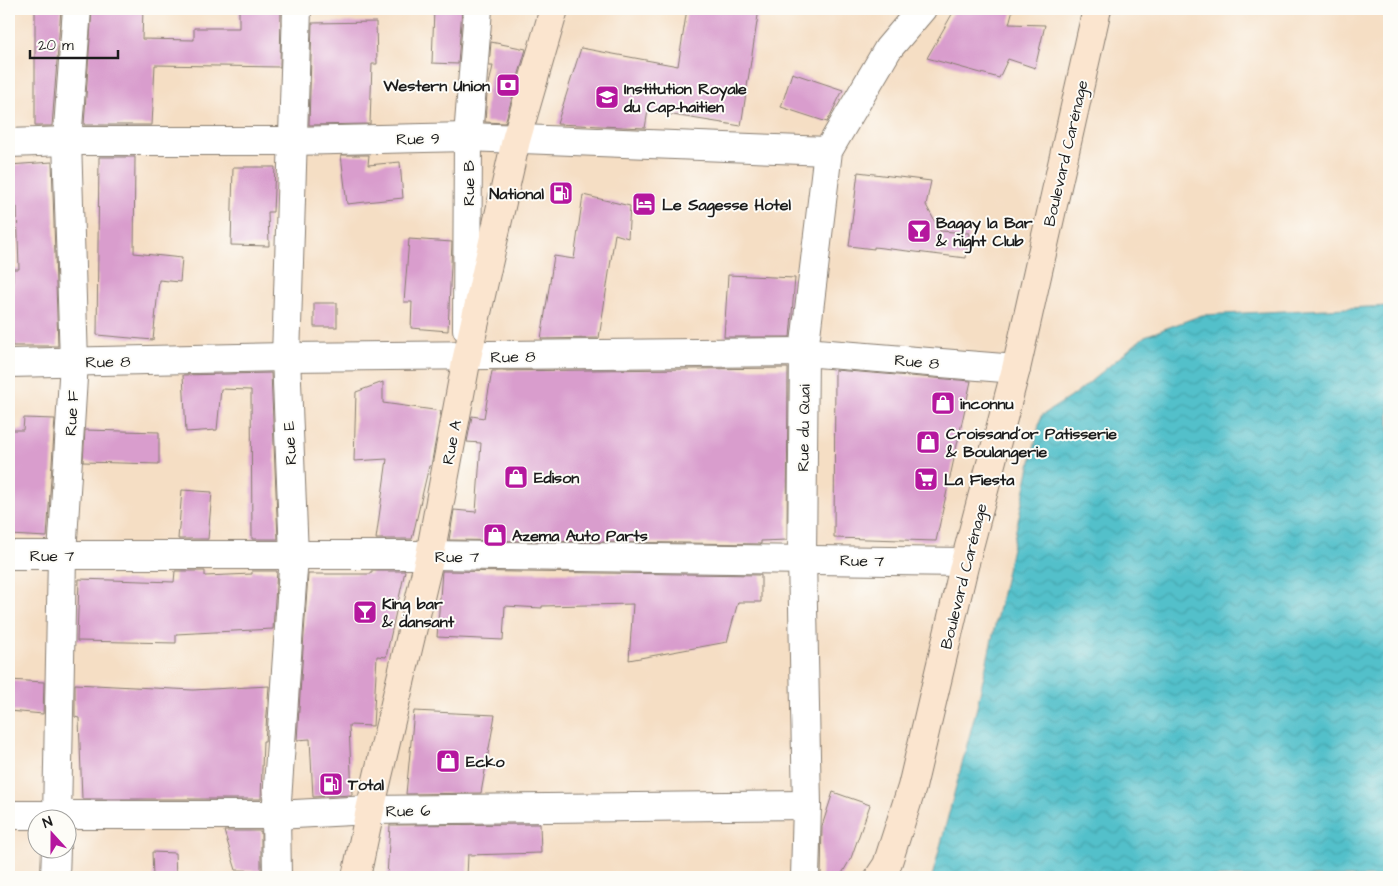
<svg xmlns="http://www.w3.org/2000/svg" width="1398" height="886" font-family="'Architects Daughter',sans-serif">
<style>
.water{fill:url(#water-waves);stroke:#376e73}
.building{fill:#d99dcd}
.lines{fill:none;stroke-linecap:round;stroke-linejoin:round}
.street-casing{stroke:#887d70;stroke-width:30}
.secondary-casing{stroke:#887d70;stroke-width:30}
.street{stroke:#fff;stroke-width:28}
.secondary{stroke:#fbe5cf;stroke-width:28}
.labels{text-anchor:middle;stroke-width:4;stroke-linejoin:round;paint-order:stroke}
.poi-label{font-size:16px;font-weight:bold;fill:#1c1c1c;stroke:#fdfcf7;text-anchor:start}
.street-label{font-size:16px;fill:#1c1c1c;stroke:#fdfcf7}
</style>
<defs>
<pattern id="water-waves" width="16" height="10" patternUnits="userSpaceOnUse" patternTransform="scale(1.25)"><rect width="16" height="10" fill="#52c0ca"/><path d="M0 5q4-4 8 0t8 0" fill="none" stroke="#47a4ad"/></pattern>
</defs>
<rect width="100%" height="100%" fill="#fdfcf7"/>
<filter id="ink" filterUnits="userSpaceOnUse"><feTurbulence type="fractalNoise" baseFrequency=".02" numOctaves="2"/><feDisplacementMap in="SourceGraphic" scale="10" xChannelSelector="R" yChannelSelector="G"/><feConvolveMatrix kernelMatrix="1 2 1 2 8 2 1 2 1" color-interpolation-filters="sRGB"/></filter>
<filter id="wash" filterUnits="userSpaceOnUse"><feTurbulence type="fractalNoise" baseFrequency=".0096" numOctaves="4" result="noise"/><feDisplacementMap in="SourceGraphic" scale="20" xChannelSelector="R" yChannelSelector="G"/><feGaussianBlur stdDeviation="1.12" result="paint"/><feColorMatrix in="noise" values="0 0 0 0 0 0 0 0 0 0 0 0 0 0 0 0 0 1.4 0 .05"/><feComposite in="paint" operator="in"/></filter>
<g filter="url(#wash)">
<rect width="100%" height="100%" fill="#f5dec4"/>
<path class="water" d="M1389 306V877H932L977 707 1041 416 1078 392 1145 336 1202 315Z"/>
<g id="blocks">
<g class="building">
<path d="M35 9H61L52 126H35Z"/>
<path d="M92 9H143L142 39 194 40V28H239V9H281L280 67 155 65 152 125H84Z"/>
<path d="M434 9H462L458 64 432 63Z"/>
<path d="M687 9H759L741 126 648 111 645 128 557 124 581 48 678 66Z"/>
<path d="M955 9H1013L1009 24 1045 25 1035 68 1008 59 999 78 927 58Z"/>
<path d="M376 22 377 64H372L370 124 309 125 312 23Z"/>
<path d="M491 42 526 49 505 123 485 122 487 93 493 66H489Z"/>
<path d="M792 73 843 90 827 122 781 107Z"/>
<path d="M341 155H369L368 165 400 162 403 198 347 204Z"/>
<path d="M99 157H135L134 253 182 258 180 282 159 280 153 340 97 335Z"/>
<path d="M52 162 58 346H12L13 269H19L17 207H9V165Z"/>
<path d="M233 167H275L273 212H268L269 246 231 245Z"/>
<path d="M858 172 931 181 926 205 940 231 969 233 966 258 874 247V249L849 246Z"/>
<path d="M583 195 630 206 628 238 615 234 599 338 541 339 554 256 574 259Z"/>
<path d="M409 239 452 242 448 331 411 328 412 302H404Z"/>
<path d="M728 275 795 278 790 337H724Z"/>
<rect x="314" y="303" width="23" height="24"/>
<path d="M788 368 787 540 761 541V544L449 540 454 510 476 512 481 443 467 442 472 416 484 418 492 371Z"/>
<path d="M835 370 971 381 936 541 834 538Z"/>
<path d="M271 373 278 539H252L251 390 221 389 217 430 186 432 183 375Z"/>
<path d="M383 382V403L441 411 431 466H429L412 539H376L387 459 354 461 356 392Z"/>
<path d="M24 418 55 419 47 537 9 535V430H23Z"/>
<path d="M85 430 159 432V464L83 462Z"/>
<path d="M182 490 212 492 208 539H178Z"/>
<path d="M175 571H205V576L252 574V571H277L273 629 176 634V643L77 641 79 579 174 582Z"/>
<path d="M371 571H405L386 657 377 656 373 726 349 725 352 795 313 797 310 739 297 740 308 574H371Z"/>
<path d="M442 571 761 575V602H738L727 642 629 660 633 604 542 606V608L505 606 503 640 437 637Z"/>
<path d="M9 680 44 682 43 714 9 711Z"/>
<path d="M75 684 193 690 269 686 265 741H263L261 799H82L79 718 75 717Z"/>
<path d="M414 711 495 715 481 793 406 794Z"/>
<path d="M833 792 870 805 851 858 840 877H821L822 826Z"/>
<path d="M540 824 541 853 468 855 467 877H387L390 825Z"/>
<path d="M224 831H261V871L236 870Z"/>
<path d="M152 852 175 853 176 877H153Z"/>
</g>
</g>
</g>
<g filter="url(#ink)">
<use href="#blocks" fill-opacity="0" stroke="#887d70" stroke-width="1"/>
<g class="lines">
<g class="street-casing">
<g id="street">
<path d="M9 143 67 141H291L468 137 828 151"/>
<path d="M467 329 468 137 478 9"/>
<path d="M9 363 286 357 804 352 1016 369"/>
<path d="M9 555H430L965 562"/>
<path d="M9 815H276L370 810 807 805"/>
<path d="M57 818 62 555 74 362 67 141 77 9"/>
<path d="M55 877 56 848"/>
<path d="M277 877 276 815 294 555 286 357 297 9"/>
<path d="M805 877 807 805 802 558 804 352 828 151 888 49 922 9"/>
</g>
</g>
<g class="secondary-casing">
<g id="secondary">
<path d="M356 877 370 810 430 555 467 357 516 140 554 9"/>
<path d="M879 877 887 865 912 787 965 562 1016 369 1097 9"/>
</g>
</g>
<use href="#street" class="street"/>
<use href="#secondary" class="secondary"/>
</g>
</g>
<defs>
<g id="bank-square" transform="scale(1.25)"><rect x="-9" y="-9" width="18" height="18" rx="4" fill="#b5179e" stroke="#fdfcf7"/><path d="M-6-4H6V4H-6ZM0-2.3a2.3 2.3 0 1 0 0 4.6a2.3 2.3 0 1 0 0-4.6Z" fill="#fff"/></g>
<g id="school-square" transform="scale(1.25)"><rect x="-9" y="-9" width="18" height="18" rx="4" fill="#b5179e" stroke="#fdfcf7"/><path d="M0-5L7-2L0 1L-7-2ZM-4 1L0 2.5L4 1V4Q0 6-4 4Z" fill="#fff"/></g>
<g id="fuel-square" transform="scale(1.25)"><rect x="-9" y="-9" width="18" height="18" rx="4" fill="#b5179e" stroke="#fdfcf7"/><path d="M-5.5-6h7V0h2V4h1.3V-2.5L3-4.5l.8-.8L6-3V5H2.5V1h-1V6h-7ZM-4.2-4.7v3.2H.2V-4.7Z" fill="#fff"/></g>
<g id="hotel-square" transform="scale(1.25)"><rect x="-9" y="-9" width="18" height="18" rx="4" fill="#b5179e" stroke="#fdfcf7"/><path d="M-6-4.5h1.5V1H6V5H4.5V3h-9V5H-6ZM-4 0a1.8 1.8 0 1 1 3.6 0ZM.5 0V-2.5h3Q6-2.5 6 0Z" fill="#fff"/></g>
<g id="bar-square" transform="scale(1.25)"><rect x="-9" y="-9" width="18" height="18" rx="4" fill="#b5179e" stroke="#fdfcf7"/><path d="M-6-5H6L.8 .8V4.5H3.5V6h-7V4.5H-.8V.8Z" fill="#fff"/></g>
<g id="shop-square" transform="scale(1.25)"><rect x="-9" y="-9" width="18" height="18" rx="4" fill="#b5179e" stroke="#fdfcf7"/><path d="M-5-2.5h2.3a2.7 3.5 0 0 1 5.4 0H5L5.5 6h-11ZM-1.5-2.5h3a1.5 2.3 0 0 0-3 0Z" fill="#fff"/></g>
<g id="supermarket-square" transform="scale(1.25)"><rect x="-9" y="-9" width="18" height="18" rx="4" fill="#b5179e" stroke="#fdfcf7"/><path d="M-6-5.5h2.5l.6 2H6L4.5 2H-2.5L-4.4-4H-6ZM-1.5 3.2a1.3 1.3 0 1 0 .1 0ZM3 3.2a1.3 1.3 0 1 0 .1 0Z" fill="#fff"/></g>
</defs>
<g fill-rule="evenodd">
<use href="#bank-square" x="508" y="85"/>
<use href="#school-square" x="607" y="97"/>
<use href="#fuel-square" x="561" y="193"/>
<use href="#hotel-square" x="644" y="204"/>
<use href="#bar-square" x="919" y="231"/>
<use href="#shop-square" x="943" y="403"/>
<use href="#shop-square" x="928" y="442"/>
<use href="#shop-square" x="516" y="477"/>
<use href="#supermarket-square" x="926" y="479"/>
<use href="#shop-square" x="495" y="535"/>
<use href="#bar-square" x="365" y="612"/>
<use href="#shop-square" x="448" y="761"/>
<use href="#fuel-square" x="331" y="784"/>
</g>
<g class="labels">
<g class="poi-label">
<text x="490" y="91" text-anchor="end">Western Union</text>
<text x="624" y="94">Institution Royale<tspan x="624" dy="18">du Cap-haitien</tspan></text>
<text x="544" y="199" text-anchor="end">National</text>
<text x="662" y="210">Le Sagesse Hotel</text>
<text x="936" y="228">Bagay la Bar<tspan x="936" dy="18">&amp; night Club</tspan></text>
<text x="960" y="409">inconnu</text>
<text x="946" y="439">Croissand´or Patisserie<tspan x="946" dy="18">&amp; Boulangerie</tspan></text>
<text x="534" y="483">Edison</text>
<text x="944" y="485">La Fiesta</text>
<text x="512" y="541">Azema Auto Parts</text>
<text x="382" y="609">King bar<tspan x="382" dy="18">&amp; dansant</tspan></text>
<text x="466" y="767">Ecko</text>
<text x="348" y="790">Total</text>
</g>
<g class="street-label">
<text transform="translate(418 138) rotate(-1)" y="6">Rue 9</text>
<text transform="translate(1065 153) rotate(-77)" y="6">Boulevard Carénage</text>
<text transform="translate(468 183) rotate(-90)" y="6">Rue B</text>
<text transform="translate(513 356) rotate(-1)" y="6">Rue 8</text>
<text transform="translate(108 361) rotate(-1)" y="6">Rue 8</text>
<text transform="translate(917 361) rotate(5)" y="6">Rue 8</text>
<text transform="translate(71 413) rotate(-86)" y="6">Rue F</text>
<text transform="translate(803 428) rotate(-89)" y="6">Rue du Quai</text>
<text transform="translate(451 442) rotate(-79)" y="6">Rue A</text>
<text transform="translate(289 443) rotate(-93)" y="6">Rue E</text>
<text x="52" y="561">Rue 7</text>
<text x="457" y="562">Rue 7</text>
<text transform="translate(862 560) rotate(1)" y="6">Rue 7</text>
<text transform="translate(963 576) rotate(-76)" y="6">Boulevard Carénage</text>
<text transform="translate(408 810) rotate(-1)" y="6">Rue 6</text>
</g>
</g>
<rect width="1398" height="886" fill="none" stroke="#fdfcf7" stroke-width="30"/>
<g transform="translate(52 834) rotate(339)"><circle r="24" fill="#fdfcf7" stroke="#a3a29f"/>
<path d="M0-4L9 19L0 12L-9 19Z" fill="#b5179e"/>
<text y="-8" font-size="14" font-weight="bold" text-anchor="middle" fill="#1c1c1c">N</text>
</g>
<path d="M30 50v8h88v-8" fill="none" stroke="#1c1c1c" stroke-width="2.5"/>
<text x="38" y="50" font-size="15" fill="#1c1c1c" stroke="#fdfcf7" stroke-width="4" paint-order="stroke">20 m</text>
</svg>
